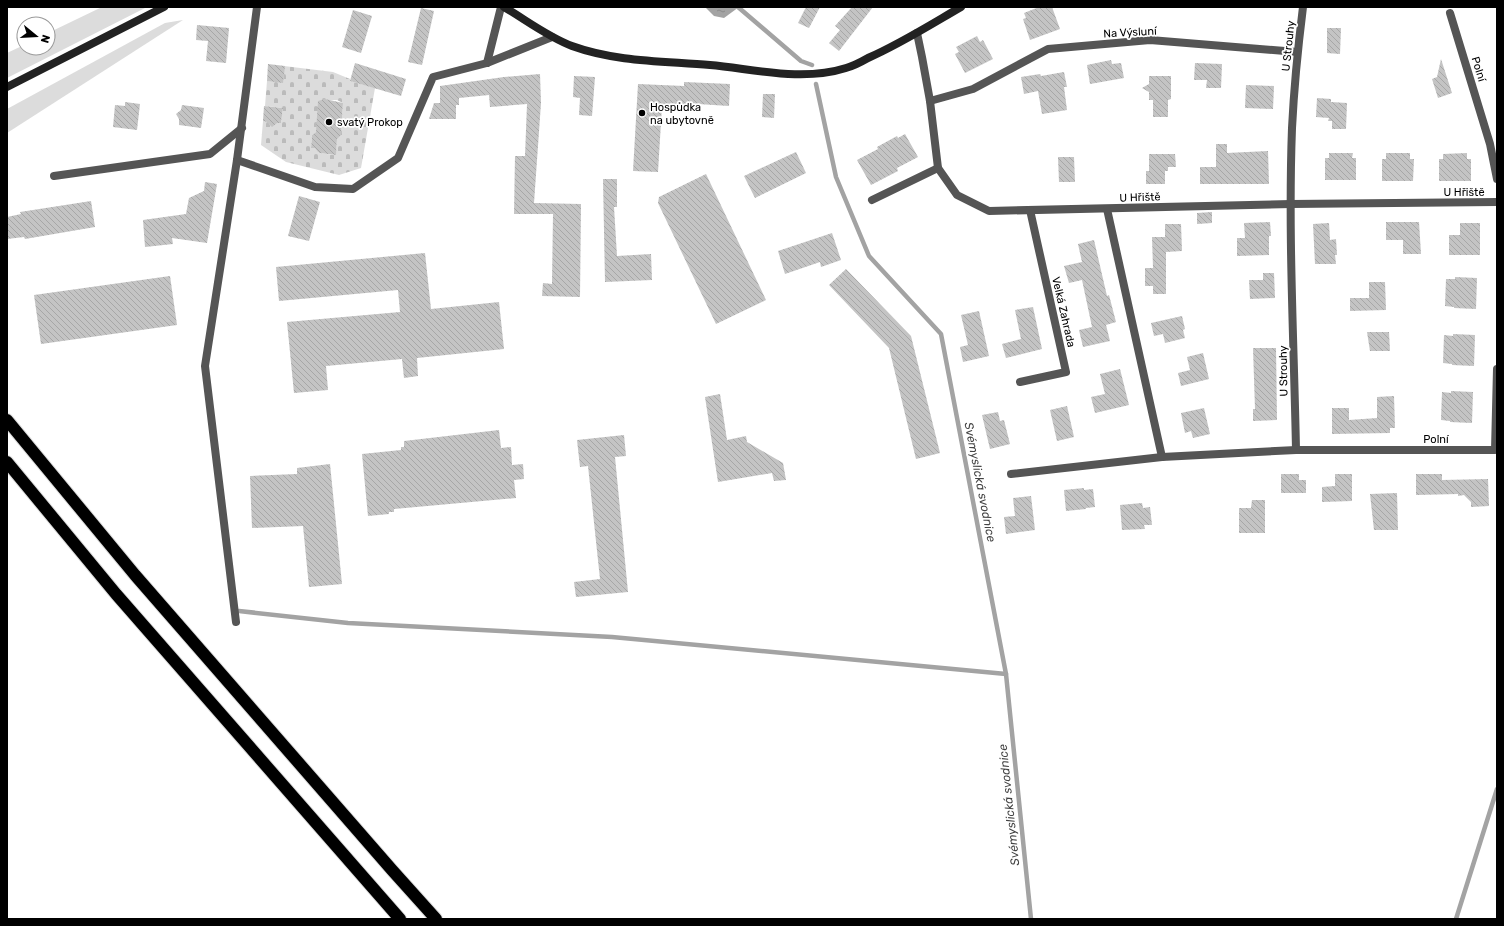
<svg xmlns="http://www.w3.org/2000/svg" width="1504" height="926" font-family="Rubik,sans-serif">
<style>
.grass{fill:#dcdcdc}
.cemetery{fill:url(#cemetery-stones);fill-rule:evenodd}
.water{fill:url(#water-ripples)}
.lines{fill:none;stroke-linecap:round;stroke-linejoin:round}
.stream{stroke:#a3a3a3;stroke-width:4.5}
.building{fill:url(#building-back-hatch)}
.highway-casing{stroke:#dbdbdb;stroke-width:14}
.street{stroke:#555;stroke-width:8}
.secondary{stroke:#222;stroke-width:8}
.highway{stroke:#000;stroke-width:12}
.poi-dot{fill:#000;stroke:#fff;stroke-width:1.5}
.labels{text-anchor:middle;stroke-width:3.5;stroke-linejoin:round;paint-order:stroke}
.street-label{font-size:11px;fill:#000;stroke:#fff}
.poi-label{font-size:11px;fill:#000;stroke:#fff;text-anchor:start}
.water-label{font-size:12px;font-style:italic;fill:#444;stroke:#fff}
</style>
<defs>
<pattern id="cemetery-stones" width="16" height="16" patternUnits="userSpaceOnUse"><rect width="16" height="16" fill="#dcdcdc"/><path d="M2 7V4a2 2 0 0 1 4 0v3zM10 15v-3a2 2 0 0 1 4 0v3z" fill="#bbb"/></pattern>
<pattern id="water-ripples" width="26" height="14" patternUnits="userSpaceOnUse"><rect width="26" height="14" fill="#a3a3a3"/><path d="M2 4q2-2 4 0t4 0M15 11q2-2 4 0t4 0" fill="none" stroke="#8b8b8b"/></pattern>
<pattern id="building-back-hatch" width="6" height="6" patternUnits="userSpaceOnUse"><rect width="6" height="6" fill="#c4c4c4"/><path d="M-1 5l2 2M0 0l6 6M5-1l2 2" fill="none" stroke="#a7a7a7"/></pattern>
</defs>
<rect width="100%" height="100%" fill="#fff"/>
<g class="grass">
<path d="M102 7H147L7 78V53L24 45V48H48V33Z"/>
<path d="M183 20 7 133V109L165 23Z"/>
</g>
<path class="cemetery" d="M284 66 333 72 350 79V81L375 88 361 168 339 175 286 162 261 145 263 121 269 122V124L273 126 275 122 281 123 283 108 265 106 267 81 283 82ZM328 100H337L343 103 341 134 337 138 336 153 334 155 319 153 318 152V148L311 147 312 135 316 132Z"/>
<path class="water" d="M705 7H739L724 18 714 16Z"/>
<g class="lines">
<g class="stream">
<path d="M738 7 801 61 812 65"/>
<path d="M816 84 836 177 869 256 941 334 1006 674 1031 919"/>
<path d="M239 611 348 623 612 637 1006 674"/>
<path d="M1456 919 1497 789"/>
</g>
</g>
<g class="building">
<path d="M806 7H820L809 28 798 23Z"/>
<path d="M852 7H873L839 51 829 43 840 30 835 26Z"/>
<path d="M1039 7H1052L1060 29 1030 40 1023 19 1026 18 1024 13Z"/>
<path d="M421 8 434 11 422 65 408 62Z"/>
<path d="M353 10 372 16 361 53 342 47Z"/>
<path d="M197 25 229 28 226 63 206 61 208 41 196 40Z"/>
<path d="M1327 28H1341L1340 54 1327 53Z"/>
<path d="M977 36 980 42 983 40 993 59 965 73 955 54 959 52 956 47Z"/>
<path d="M1441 59 1452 93 1438 98 1432 79 1437 77Z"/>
<path d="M1111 60 1112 64 1121 63 1124 78 1090 84 1087 65Z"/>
<path d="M355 63 406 79 401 96 350 81Z"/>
<path d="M1195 63 1222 64 1221 88H1206L1207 80H1194Z"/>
<path d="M268 64 285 66 283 83 267 81Z"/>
<path d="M1064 72 1067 87H1064L1067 110 1042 114 1038 91 1024 94 1021 77 1040 74 1041 76Z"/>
<path d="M540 74 541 103 534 203 581 204 580 297 542 296 543 283 552 284 553 214H514L515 156H525L527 104 490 107 489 95 459 98V105H456V119H429L434 103H440V86L504 77Z"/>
<path d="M574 76 595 77 592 116 579 115 580 98 573 97Z"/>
<path d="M1149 76H1171V99L1168 100V117H1153V100H1149V92L1142 88 1149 84Z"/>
<path d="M684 82 730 84 729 106 698 104 697 108 662 106 658 172 633 171 638 84 684 86Z"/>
<path d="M1246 85 1274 86 1273 109 1245 108Z"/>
<path d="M763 94H775L774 118 762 117Z"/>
<path d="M1317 98 1331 99V102L1347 103 1346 129H1332V121H1328L1329 118 1316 117Z"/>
<path d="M325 99 343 103 341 135 337 139 336 155 319 153 315 148H311L312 135 316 132 318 101Z"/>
<path d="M125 102 140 104 137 130 113 127 115 105 125 106Z"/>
<path d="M182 105 204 108 201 128 179 125V119L176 114 181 110Z"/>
<path d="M264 106 283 108 281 123H277L272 127 267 122 263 121Z"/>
<path d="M905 134 918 157 897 168 898 171 871 185 857 160 878 149 877 147 897 136 898 138Z"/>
<path d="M1216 144H1227V153L1268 151 1269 184H1200V167H1216Z"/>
<path d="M796 152 806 173 755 198 744 176Z"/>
<path d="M1329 153H1353L1352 158H1356V180H1325V158H1329Z"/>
<path d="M1386 153H1410V159H1414L1413 181H1382V159H1386Z"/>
<path d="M1467 153V159H1471V181H1439V159H1443V154Z"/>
<path d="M1149 154H1175L1176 167H1168V171H1165V184H1146V171H1149Z"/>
<path d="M1058 157H1074L1075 182H1059Z"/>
<path d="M706 174 766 300 716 324 658 203 659 197Z"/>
<path d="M603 179H617V207H614L617 256 651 254 652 280 605 282Z"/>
<path d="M205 182 217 184 207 243 172 238 173 244 145 247 143 220 186 214 189 198 204 191Z"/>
<path d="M299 196 320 202 309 241 288 236Z"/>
<path d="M91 201 95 227 25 239 24 237 7 239V217L21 214 20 212Z"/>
<path d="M1212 212V223L1197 224V213Z"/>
<path d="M1270 222 1271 236H1269V255L1237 256V238H1245L1244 223Z"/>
<path d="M1386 222H1419L1421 254H1403V240H1386Z"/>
<path d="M1329 223 1330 240 1336 239 1337 255H1335L1336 264H1315L1313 224Z"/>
<path d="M1460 223H1480V255H1449V235H1460Z"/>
<path d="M1165 224H1181L1182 251 1166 252V294H1153V286H1145V268H1153L1152 237H1165Z"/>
<path d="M832 233 841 260 821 267 820 262 785 274 778 251Z"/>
<path d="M1094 240 1107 296 1109 295 1116 322 1106 325 1110 341 1083 347 1079 330 1092 327 1082 280 1069 283 1064 266 1082 262 1078 244Z"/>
<path d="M425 253 431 309 499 302 504 349 417 358 418 376 404 378 402 359 326 366 328 390 294 393 287 322 400 312 398 290 279 301 276 267Z"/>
<path d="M846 269 911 336 940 453 916 459 889 348 829 285Z"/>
<path d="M1263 273H1274L1275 298 1250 299 1249 280H1263Z"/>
<path d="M170 276 177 325 41 344 34 295Z"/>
<path d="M1455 277 1477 278 1476 309 1454 308V307L1445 306 1446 279H1455Z"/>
<path d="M1369 282H1385L1386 310 1350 311V298H1369Z"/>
<path d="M1033 307 1042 349 1006 358 1002 344 1021 339 1015 310Z"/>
<path d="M979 311 989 356 963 362 960 347 968 345 961 315Z"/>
<path d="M1182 316 1185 329 1183 330 1185 338 1165 343 1163 334 1154 336 1151 323Z"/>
<path d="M1367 332H1389L1390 351H1370Z"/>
<path d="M1453 334 1475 335 1474 366 1452 365V364L1443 363 1444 335 1453 336Z"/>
<path d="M1253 348H1276L1277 420 1253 421V409H1255Z"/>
<path d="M1203 353 1209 379 1181 386 1178 373 1190 370 1187 357Z"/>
<path d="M1120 369 1129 405 1095 413 1091 397 1105 394 1100 374Z"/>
<path d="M1451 391 1473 392 1472 423 1450 422V421L1441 420 1442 392 1451 393Z"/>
<path d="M720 394 727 440 746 436 747 442 783 463 786 480 774 481 772 473 718 482 705 397Z"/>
<path d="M1394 396 1395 428H1390V433L1332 434V408H1349V420L1377 418V397Z"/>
<path d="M1067 406 1074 437 1057 441 1050 410Z"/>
<path d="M1204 408 1210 434 1193 438 1191 431 1185 433 1181 413Z"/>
<path d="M998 412 1000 421 1004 420 1010 444 990 449 982 415Z"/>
<path d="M499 430 501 448 511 447 512 465 523 464 524 479 514 480 516 498 394 509V512H389V514L368 516 362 454 401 450V447H404V441Z"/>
<path d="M624 435 626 456 615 457 628 592 576 597 574 582 600 579 588 466 580 467 577 440Z"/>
<path d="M330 464 342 584 309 587 303 526 252 528 250 476 297 474V468Z"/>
<path d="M1281 474H1299V480H1306V493H1281Z"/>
<path d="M1335 474H1352V501L1322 502V487L1335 486Z"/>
<path d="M1416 474H1442V480L1488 479 1489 506 1471 507V502L1464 495 1458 496V494L1416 495Z"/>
<path d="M1084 488V490L1093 489 1095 507 1086 508V509L1066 511 1064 490Z"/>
<path d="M1397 493 1398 530H1374L1370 494Z"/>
<path d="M1031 496 1035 530 1006 534 1004 517 1015 516 1013 498Z"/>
<path d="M1252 500H1265V533H1239V508H1251Z"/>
<path d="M1142 503 1143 508 1150 507 1152 525H1144L1145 529 1122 530 1120 505Z"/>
</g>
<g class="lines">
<g class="highway-casing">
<g id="highway">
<path d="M7 420 135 575 392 870 436 919"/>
<path d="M7 462 116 594 400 919"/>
</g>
</g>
<g class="street">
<path d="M1450 13 1490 144 1497 179"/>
<path d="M917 33 922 57 930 101 938 168 957 195 989 211 1291 204 1497 202"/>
<path d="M487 63 501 7"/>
<path d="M930 101 973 89 1048 49 1150 40 1297 52"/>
<path d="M237 160 315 187 353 189 398 158 433 77 487 63 552 37"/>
<path d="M54 176 210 154 242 128"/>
<path d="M872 200 938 168"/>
<path d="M1107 209 1162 457"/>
<path d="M1020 382 1066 372 1030 210"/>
<path d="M1296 450C1294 343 1288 235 1292 128 1294 88 1298 47 1303 7"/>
<path d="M1011 474 1162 457 1296 450H1495L1497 369"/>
<path d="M236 622 205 366 237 160 257 7"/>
</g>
<g class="secondary">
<path d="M504 7C526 20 548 37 572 46 616 62 664 61 710 65 754 69 802 82 846 68 853 66 861 62 868 58 900 44 930 25 961 7"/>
<path d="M7 87 164 7"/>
</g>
<use href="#highway" class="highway"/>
</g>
<g class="poi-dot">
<circle cx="642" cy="113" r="4"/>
<circle cx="329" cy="122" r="4"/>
</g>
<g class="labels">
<g class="street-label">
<text transform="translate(1130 32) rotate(-3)" y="4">Na Výsluní</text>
<text transform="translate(1288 46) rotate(-84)" y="4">U Strouhy</text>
<text transform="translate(1479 69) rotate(73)" y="4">Polní</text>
<text x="1464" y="196">U Hřiště</text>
<text transform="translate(1140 197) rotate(-2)" y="4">U Hřiště</text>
<text transform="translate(1064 312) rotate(77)" y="4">Velká Zahrada</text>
<text transform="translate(1283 371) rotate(-91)" y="4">U Strouhy</text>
<text x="1436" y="443">Polní</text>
</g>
<g class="poi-label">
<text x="650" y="111">Hospůdka<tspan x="650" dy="13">na ubytovně</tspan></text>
<text x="337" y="126">svatý Prokop</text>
</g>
<g class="water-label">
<text transform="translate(980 482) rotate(79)" y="4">Svémyslická svodnice</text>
<text transform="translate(1009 805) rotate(-96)" y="4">Svémyslická svodnice</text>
</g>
</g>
<rect width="1504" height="926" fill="none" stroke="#000000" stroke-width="16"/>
<g transform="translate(36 36) rotate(108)"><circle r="19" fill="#ffffff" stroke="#999999"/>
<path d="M0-3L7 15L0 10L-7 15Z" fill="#000000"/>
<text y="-6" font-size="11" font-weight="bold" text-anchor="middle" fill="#000000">N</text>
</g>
</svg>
